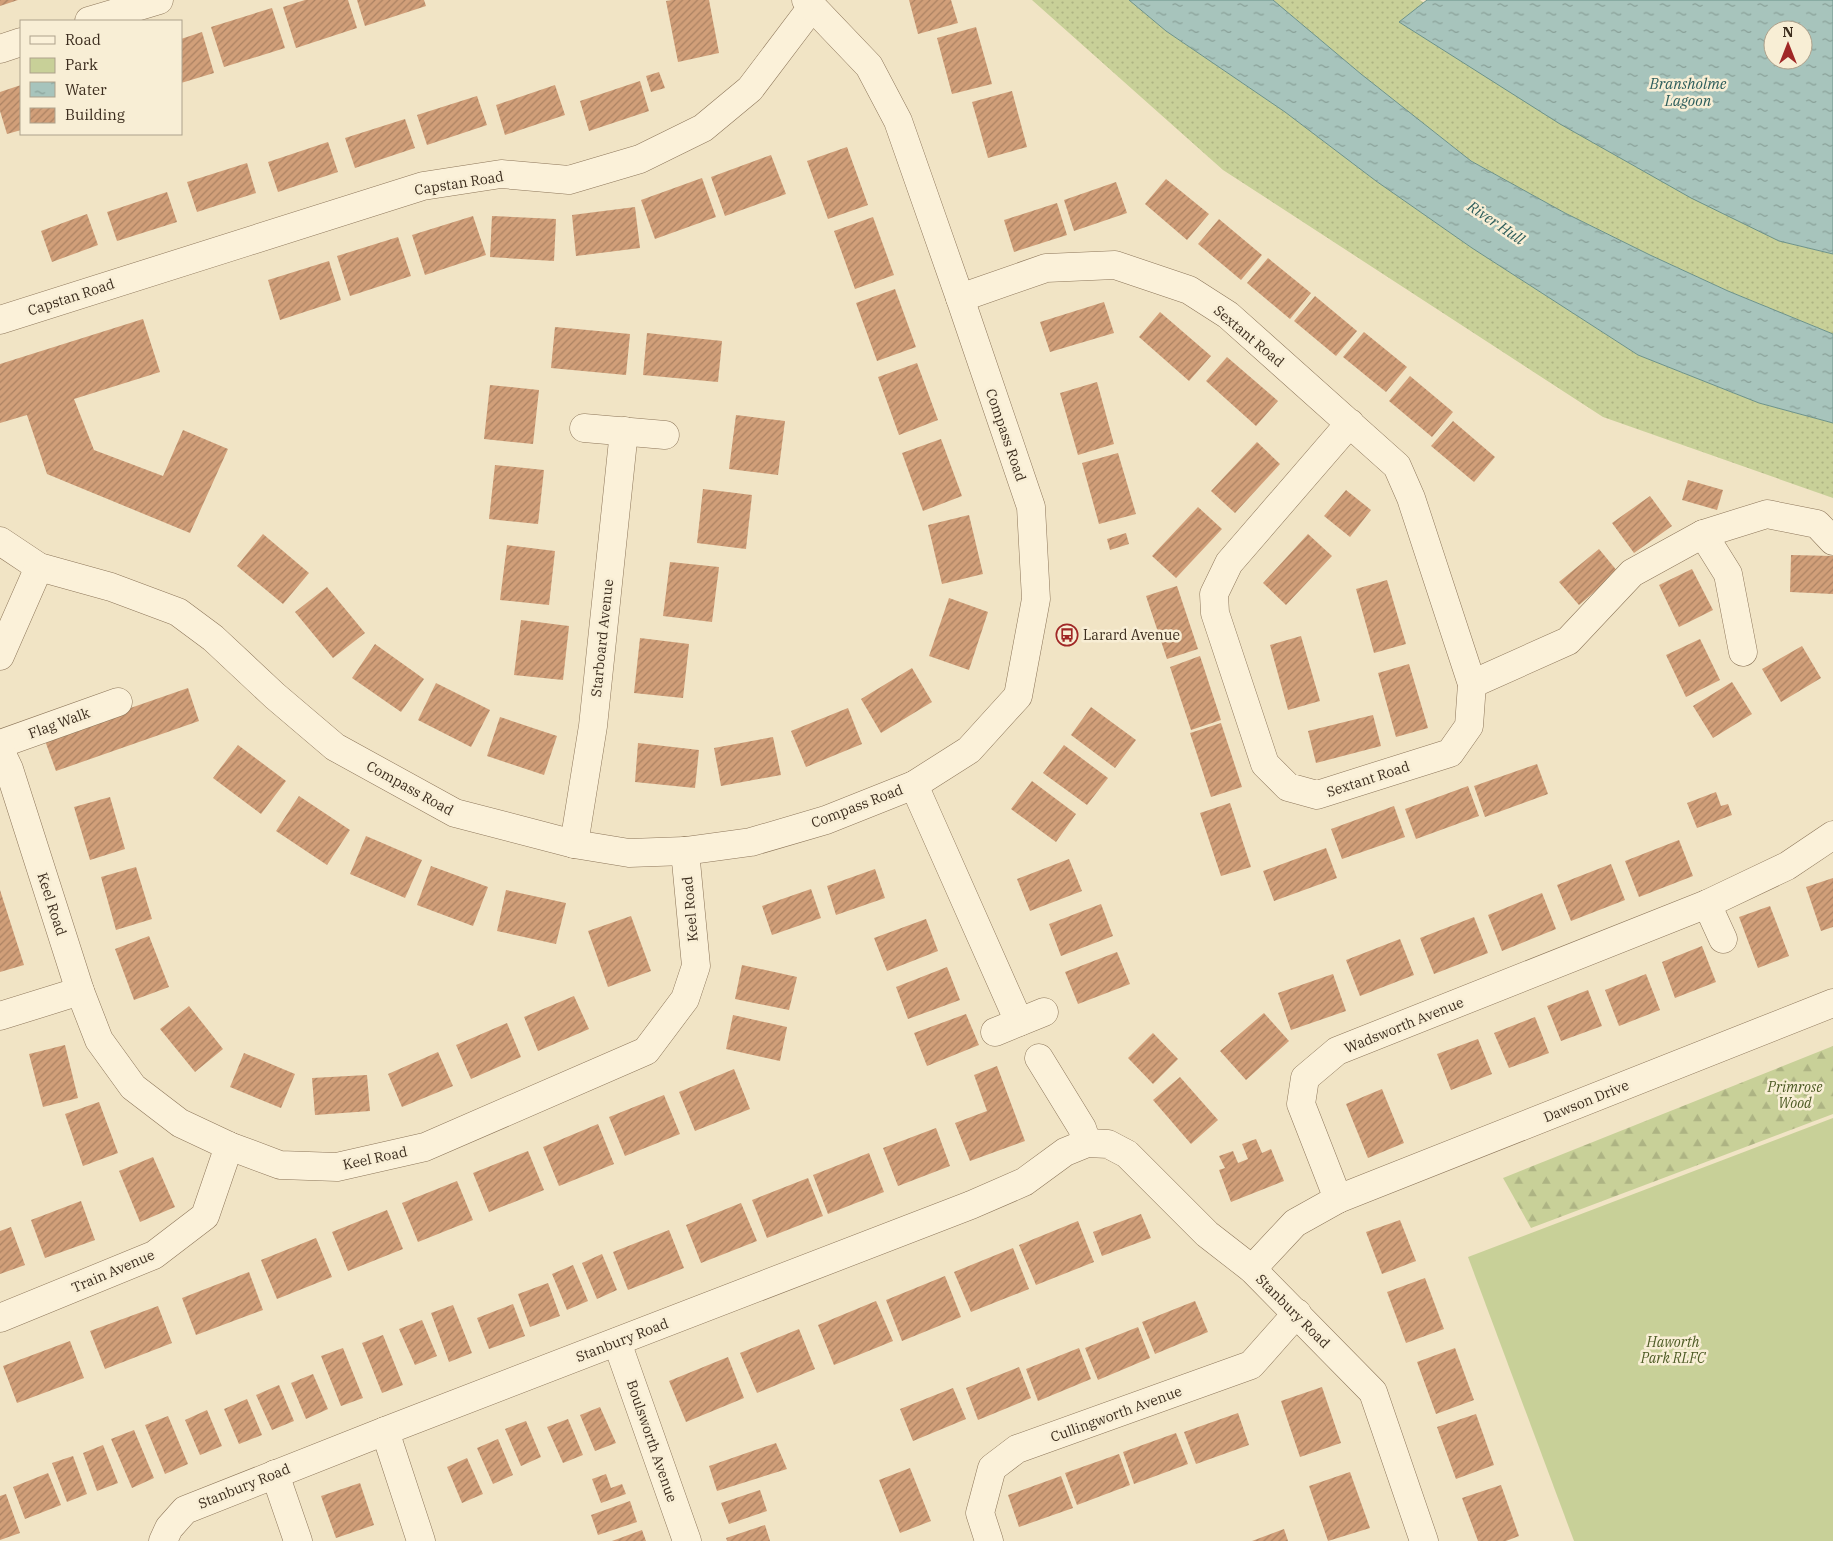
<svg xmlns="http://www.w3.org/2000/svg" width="1833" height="1541" font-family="'IBM Plex Serif',serif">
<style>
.grass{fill:url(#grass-dots)}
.forest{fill:url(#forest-firs)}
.park{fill:#c8d098}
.water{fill:url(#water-ripples);stroke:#6d938a;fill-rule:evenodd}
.building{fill:url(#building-hatch)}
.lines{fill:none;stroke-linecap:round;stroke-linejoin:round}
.minor-casing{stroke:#8d765a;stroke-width:29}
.minor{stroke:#fbf1d9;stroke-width:28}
.labels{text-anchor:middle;stroke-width:5;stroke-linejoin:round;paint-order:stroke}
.street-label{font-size:14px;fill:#3c2d1e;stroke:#f8eed5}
.poi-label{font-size:14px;fill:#3c2d1e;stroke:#f8eed5;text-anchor:start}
.park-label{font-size:14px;font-style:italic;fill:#4c5a24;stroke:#f8eed5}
.water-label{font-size:15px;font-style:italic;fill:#2d5d5b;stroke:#f8eed5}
</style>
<defs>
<pattern id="grass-dots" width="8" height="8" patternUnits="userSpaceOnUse" patternTransform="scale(1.25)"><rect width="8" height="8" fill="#c8d098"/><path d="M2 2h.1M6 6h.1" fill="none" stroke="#adb383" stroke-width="1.8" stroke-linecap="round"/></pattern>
<pattern id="forest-firs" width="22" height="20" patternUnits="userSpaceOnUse" patternTransform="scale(1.25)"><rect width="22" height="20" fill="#c8d098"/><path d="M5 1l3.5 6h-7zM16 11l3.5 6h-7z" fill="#adb383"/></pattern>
<pattern id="water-ripples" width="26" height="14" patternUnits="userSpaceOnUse" patternTransform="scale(1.25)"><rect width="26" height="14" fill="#a7c4bc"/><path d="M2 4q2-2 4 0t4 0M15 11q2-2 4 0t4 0" fill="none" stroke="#89a098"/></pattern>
<pattern id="building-hatch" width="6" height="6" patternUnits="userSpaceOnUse" patternTransform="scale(1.25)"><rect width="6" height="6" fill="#d19f79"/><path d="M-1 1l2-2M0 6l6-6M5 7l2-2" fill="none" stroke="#ab8263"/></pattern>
</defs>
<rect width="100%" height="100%" fill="#f1e4c5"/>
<g class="grass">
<path d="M1032 0H1129L1166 31 1285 112 1376 181 1472 248 1638 355 1759 403 1833 423V498L1603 417 1223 170Z"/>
<path d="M1273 0H1420L1424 3 1400 22 1779 241 1833 254V334L1728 291 1650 255 1565 213 1471 161 1361 74Z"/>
</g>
<path class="forest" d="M1833 1046V1114L1531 1228 1503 1178Z"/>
<path class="park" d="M1833 1118V1541H1574L1468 1257Z"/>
<g class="water">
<path d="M1129 0H1273L1361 74 1471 161 1565 213 1650 255 1728 291 1833 334V423L1759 403 1638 355 1472 248 1376 181 1285 112 1166 31Z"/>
<path d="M1427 0H1833V254L1779 241 1691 198 1560 124 1399 22ZM1773 30H1803V60H1773Z"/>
</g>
<g class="building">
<path d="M0 0H18L0 6Z"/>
<path d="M305 0H348L357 28 296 48 283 7Z"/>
<path d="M357 0H424L426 6 365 26Z"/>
<path d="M672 0H709L719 53 678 62 666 1Z"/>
<path d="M909 0H951L958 23 918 34Z"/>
<path d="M272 8 285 48 224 67 211 27Z"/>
<path d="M976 27 992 84 952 94 937 38Z"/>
<path d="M202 32 214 73 181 83V39Z"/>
<path d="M659 72 665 88 651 92 646 76Z"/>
<path d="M640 81 649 111 589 131 580 101Z"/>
<path d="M21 85V130L7 134 0 111V92Z"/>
<path d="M555 85 565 115 505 135 496 105Z"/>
<path d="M1012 91 1027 147 988 158 972 102Z"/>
<path d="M477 96 487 125 427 145 417 115Z"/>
<path d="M405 119 415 148 355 168 345 138Z"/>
<path d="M328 142 338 172 278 192 268 162Z"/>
<path d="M847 147 868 205 828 219 807 161Z"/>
<path d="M771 155 786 194 725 216 711 177Z"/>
<path d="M247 163 256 193 197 212 187 182Z"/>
<path d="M702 178 716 217 655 239 641 200Z"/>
<path d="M1166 179 1209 214 1187 240 1145 204Z"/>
<path d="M1116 182 1127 213 1074 231 1064 200Z"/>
<path d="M167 192 177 222 117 241 107 212Z"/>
<path d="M1057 203 1067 235 1014 252 1004 220Z"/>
<path d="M635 207 640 248 576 256 572 215Z"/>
<path d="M87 214 98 245 52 262 41 231Z"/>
<path d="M473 216 486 255 425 275 412 235Z"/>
<path d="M492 216 556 219 554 261 490 257Z"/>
<path d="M873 217 894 275 855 289 834 231Z"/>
<path d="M1219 219 1262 255 1241 280 1198 244Z"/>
<path d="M398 237 411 276 350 296 337 256Z"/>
<path d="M1268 258 1311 293 1290 319 1247 283Z"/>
<path d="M329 261 341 300 280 320 268 280Z"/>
<path d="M895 289 916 347 877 361 856 303Z"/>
<path d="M1315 296 1357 331 1336 356 1294 321Z"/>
<path d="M1104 302 1114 333 1050 352 1040 322Z"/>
<path d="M1160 312 1211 356 1189 381 1139 337Z"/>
<path d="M143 319 160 372 74 399 94 450 163 476 183 430 228 449 190 533 47 474 27 415 0 423V364Z"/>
<path d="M555 327 630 334 626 375 551 368Z"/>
<path d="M1364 332 1407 367 1386 392 1343 357Z"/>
<path d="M647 333 722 341 718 382 643 375Z"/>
<path d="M1227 357 1278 401 1256 426 1206 381Z"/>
<path d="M917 363 938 420 899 435 878 377Z"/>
<path d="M1410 376 1453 412 1432 437 1389 401Z"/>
<path d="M1097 382 1114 444 1078 455 1060 393Z"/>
<path d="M490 385 539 390 533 444 484 439Z"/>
<path d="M736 415 785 421 778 475 729 469Z"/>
<path d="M1453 421 1495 457 1474 482 1431 446Z"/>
<path d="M941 439 962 496 923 511 902 453Z"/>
<path d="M1257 442 1280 464 1235 513 1211 491Z"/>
<path d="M1118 453 1136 514 1099 524 1082 463Z"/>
<path d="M495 465 544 470 538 524 489 519Z"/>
<path d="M1688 480 1723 490 1717 510 1682 500Z"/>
<path d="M703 489 752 495 746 549 697 543Z"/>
<path d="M1346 490 1371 510 1350 537 1324 516Z"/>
<path d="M1650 496 1672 526 1634 553 1612 523Z"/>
<path d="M1198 507 1222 529 1176 578 1152 556Z"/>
<path d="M969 515 983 574 942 584 928 525Z"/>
<path d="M1126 533 1129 544 1110 550 1107 539Z"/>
<path d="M263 534 309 573 283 604 237 566Z"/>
<path d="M1308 534 1332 556 1286 605 1263 583Z"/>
<path d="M507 545 555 551 549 605 500 600Z"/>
<path d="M1599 549 1618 572 1579 605 1559 582Z"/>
<path d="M1791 555 1833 556V594L1790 592Z"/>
<path d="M670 562 719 567 712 622 663 616Z"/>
<path d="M1692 569 1713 610 1679 627 1659 585Z"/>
<path d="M1387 580 1406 644 1374 653 1356 589Z"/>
<path d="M1177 586 1198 649 1167 659 1146 596Z"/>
<path d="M327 587 365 633 333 658 295 612Z"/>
<path d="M949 598 988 612 969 670 929 656Z"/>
<path d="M521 620 569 626 563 680 514 675Z"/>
<path d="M1301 636 1320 701 1288 710 1270 645Z"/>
<path d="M640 638 689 644 683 698 634 693Z"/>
<path d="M1700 639 1720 680 1686 697 1666 655Z"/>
<path d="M375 644 424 679 401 712 352 678Z"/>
<path d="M1802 646 1821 678 1781 702 1762 669Z"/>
<path d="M1200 656 1221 720 1191 730 1170 667Z"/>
<path d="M1409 664 1428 728 1396 737 1378 673Z"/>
<path d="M912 668 932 702 881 733 861 699Z"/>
<path d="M1732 682 1752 714 1713 738 1693 706Z"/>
<path d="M436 683 490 710 471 747 418 720Z"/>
<path d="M188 688 199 721 56 771 44 738Z"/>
<path d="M1091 707 1136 740 1115 768 1071 735Z"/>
<path d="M848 708 862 744 806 767 791 731Z"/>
<path d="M1373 715 1381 746 1316 763 1308 731Z"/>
<path d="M500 717 557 736 544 775 487 756Z"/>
<path d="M1221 723 1242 787 1211 797 1190 733Z"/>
<path d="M773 737 781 775 721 786 714 748Z"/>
<path d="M638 743 699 750 695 788 635 782Z"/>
<path d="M238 745 286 781 261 814 213 778Z"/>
<path d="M1064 745 1108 778 1087 805 1043 773Z"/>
<path d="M1537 764 1548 794 1485 817 1474 786Z"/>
<path d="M1032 781 1076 814 1056 842 1011 809Z"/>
<path d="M1468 786 1479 816 1416 839 1405 809Z"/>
<path d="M1716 792 1721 806 1728 804 1732 815 1697 828 1687 803Z"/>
<path d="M299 796 350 830 327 865 276 831Z"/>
<path d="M110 797 125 849 90 860 74 807Z"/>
<path d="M1230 803 1251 867 1221 876 1200 813Z"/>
<path d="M1394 806 1405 837 1342 859 1331 829Z"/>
<path d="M366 836 422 860 405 898 350 874Z"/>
<path d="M1679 840 1693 876 1639 897 1625 861Z"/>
<path d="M1326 848 1337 878 1274 901 1263 871Z"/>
<path d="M1069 859 1082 891 1030 911 1017 879Z"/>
<path d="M1611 864 1625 900 1571 921 1557 885Z"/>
<path d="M431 866 488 887 473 926 417 905Z"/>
<path d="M136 867 152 919 116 930 101 877Z"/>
<path d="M875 869 885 898 836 915 827 886Z"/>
<path d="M1833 878V927L1821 931 1806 887Z"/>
<path d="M811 889 821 918 772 935 762 906Z"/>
<path d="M0 890 24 965 0 972Z"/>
<path d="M506 890 566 903 556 944 497 931Z"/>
<path d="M1542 893 1556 929 1502 951 1488 915Z"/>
<path d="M1101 904 1113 936 1061 956 1049 924Z"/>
<path d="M1770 906 1789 956 1758 968 1739 917Z"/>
<path d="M631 916 651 971 608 987 588 931Z"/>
<path d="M1474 917 1488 953 1434 974 1420 938Z"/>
<path d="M926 919 938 951 887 971 874 938Z"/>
<path d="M149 936 169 987 134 1000 115 949Z"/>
<path d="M1400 939 1414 975 1360 996 1346 960Z"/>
<path d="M1702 946 1716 982 1675 998 1662 962Z"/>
<path d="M1117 952 1130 984 1078 1004 1065 972Z"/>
<path d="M742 965 797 977 789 1010 735 999Z"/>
<path d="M947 967 960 1000 908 1019 896 987Z"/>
<path d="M1333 974 1346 1011 1291 1030 1278 993Z"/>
<path d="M1646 974 1660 1010 1619 1026 1605 990Z"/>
<path d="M1588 990 1602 1026 1561 1041 1547 1006Z"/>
<path d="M574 996 589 1029 538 1051 524 1017Z"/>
<path d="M189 1006 223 1049 195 1072 160 1029Z"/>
<path d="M1264 1013 1289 1041 1246 1080 1220 1051Z"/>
<path d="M966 1014 979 1045 927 1066 914 1033Z"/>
<path d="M733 1015 787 1027 780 1061 726 1049Z"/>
<path d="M1535 1017 1549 1053 1509 1068 1494 1033Z"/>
<path d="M507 1023 521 1057 471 1079 456 1045Z"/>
<path d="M1153 1033 1178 1059 1153 1084 1128 1058Z"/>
<path d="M1478 1039 1492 1074 1451 1090 1437 1054Z"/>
<path d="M65 1045 78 1098 43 1107 29 1054Z"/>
<path d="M438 1052 453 1086 402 1107 388 1074Z"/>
<path d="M244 1053 295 1074 281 1108 230 1087Z"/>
<path d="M997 1066 1025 1141 970 1161 955 1123 987 1111 974 1075Z"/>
<path d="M734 1069 750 1109 695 1131 679 1092Z"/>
<path d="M367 1075 370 1111 315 1115 312 1078Z"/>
<path d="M1180 1077 1218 1120 1191 1144 1153 1100Z"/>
<path d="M1382 1089 1404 1143 1368 1158 1346 1104Z"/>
<path d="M664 1095 680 1134 625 1156 609 1117Z"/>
<path d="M99 1102 118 1153 83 1166 65 1114Z"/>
<path d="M598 1124 614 1164 559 1186 543 1147Z"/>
<path d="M936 1128 950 1166 898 1186 883 1148Z"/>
<path d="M1256 1139 1262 1153 1271 1149 1284 1181 1231 1202 1219 1170 1225 1168 1219 1156 1233 1151 1238 1163 1248 1159 1242 1144Z"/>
<path d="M528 1151 544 1190 489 1212 473 1173Z"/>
<path d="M869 1153 884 1192 828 1214 813 1175Z"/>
<path d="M153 1157 175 1207 140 1222 119 1171Z"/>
<path d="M808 1178 823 1216 767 1238 752 1200Z"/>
<path d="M457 1181 473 1220 418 1242 402 1203Z"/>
<path d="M81 1201 95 1240 45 1258 31 1220Z"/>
<path d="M741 1203 757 1241 701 1263 686 1225Z"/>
<path d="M387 1210 403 1249 348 1271 332 1232Z"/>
<path d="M1141 1214 1151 1238 1102 1256 1093 1232Z"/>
<path d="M1400 1220 1416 1261 1382 1274 1366 1232Z"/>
<path d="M1078 1221 1094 1262 1036 1285 1019 1245Z"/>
<path d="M11 1227 25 1265 0 1274V1231Z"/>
<path d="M669 1230 684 1268 628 1290 613 1252Z"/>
<path d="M316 1238 332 1277 277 1299 261 1260Z"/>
<path d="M1013 1248 1029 1289 971 1312 954 1272Z"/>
<path d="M602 1254 617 1290 597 1299 582 1263Z"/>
<path d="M573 1265 588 1301 567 1310 552 1274Z"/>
<path d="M249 1272 263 1310 196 1335 182 1298Z"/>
<path d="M945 1276 961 1317 902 1341 886 1300Z"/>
<path d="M1425 1278 1444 1329 1406 1343 1387 1292Z"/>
<path d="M548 1283 560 1316 530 1327 518 1294Z"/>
<path d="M876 1301 893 1341 834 1365 818 1325Z"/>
<path d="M1195 1301 1208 1332 1155 1354 1142 1322Z"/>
<path d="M513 1304 525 1336 489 1349 477 1318Z"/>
<path d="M453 1305 472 1353 449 1362 431 1313Z"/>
<path d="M158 1306 172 1343 105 1369 90 1331Z"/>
<path d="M422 1320 437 1356 415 1365 399 1329Z"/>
<path d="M1138 1327 1150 1358 1098 1380 1085 1348Z"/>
<path d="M799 1329 815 1369 757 1393 740 1353Z"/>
<path d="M383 1335 403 1385 382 1393 362 1343Z"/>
<path d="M70 1341 84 1378 17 1403 3 1366Z"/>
<path d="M343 1348 363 1398 341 1406 321 1356Z"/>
<path d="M1079 1348 1091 1379 1038 1401 1026 1369Z"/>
<path d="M1455 1348 1474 1400 1436 1414 1417 1362Z"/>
<path d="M728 1357 744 1398 686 1422 669 1381Z"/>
<path d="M1019 1367 1031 1398 978 1420 966 1388Z"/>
<path d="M313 1374 328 1409 306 1419 291 1383Z"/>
<path d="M279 1385 294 1421 272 1430 256 1395Z"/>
<path d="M1322 1387 1341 1443 1300 1457 1281 1401Z"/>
<path d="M953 1388 966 1419 913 1441 900 1409Z"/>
<path d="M247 1399 262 1435 239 1444 224 1409Z"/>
<path d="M600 1407 616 1443 595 1451 580 1415Z"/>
<path d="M207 1410 222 1446 200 1455 185 1420Z"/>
<path d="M1238 1413 1249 1445 1196 1464 1184 1432Z"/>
<path d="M1476 1414 1494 1465 1456 1479 1437 1427Z"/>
<path d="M168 1416 188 1464 165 1474 145 1425Z"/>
<path d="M568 1419 583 1455 563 1463 547 1427Z"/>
<path d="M526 1421 541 1457 521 1466 505 1429Z"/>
<path d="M134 1430 154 1478 132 1488 111 1439Z"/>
<path d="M1176 1433 1188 1464 1134 1484 1123 1452Z"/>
<path d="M498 1439 513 1475 493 1484 477 1448Z"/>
<path d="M776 1443 787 1469 717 1491 709 1466Z"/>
<path d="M103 1445 118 1483 97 1491 83 1453Z"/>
<path d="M1119 1454 1130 1485 1077 1505 1065 1473Z"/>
<path d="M73 1456 87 1494 67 1502 52 1463Z"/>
<path d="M467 1458 483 1494 462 1503 447 1467Z"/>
<path d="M910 1468 931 1521 900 1533 879 1480Z"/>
<path d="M1350 1472 1370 1528 1328 1541 1309 1486Z"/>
<path d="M48 1473 61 1505 25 1519 13 1487Z"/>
<path d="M606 1474 611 1488 622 1484 626 1494 601 1503 592 1479Z"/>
<path d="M1061 1476 1073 1508 1019 1527 1008 1495Z"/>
<path d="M360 1483 374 1525 336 1538 321 1496Z"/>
<path d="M1501 1485 1519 1536 1506 1541H1478L1462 1498Z"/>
<path d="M760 1490 767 1511 729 1524 721 1503Z"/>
<path d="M6 1494 20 1533 0 1540V1496Z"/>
<path d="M630 1501 637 1522 598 1535 591 1515Z"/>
<path d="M765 1525 770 1541H727L726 1538Z"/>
<path d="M1284 1529 1288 1541H1252Z"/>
<path d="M642 1530 646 1541H612Z"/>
</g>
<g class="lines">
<g class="minor-casing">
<g id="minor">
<path d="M89 21 159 0"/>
<path d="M0 49 21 42"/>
<path d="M960 298 1046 268 1115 265 1189 290 1228 315 1397 466 1411 498 1472 684 1469 726 1450 753 1317 795 1288 787 1265 764 1215 613 1214 594 1229 563 1350 423"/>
<path d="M0 320 423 186 501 174 569 180 640 159 703 128 750 89 812 7"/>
<path d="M584 428 665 435"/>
<path d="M1703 534 1728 574 1743 652"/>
<path d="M0 541 39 567 111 587 178 612 213 638 275 696 335 747 455 813 574 844 629 853 685 851 751 842 826 820 914 785 969 750 1018 696 1036 599 1031 507 960 298 898 121 869 66 806 0"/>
<path d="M0 656 39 567"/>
<path d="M1472 684 1568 641 1632 573 1703 534 1767 514 1817 524 1833 541"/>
<path d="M0 744 118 702"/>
<path d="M0 750 9 769 80 991 99 1040 133 1087 180 1123 229 1146 280 1165 337 1167 425 1147 646 1051 685 999 696 966 685 851"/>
<path d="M914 785 1019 1022"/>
<path d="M574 844 593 726 624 431"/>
<path d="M1707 904 1723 939"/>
<path d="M0 1016 80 991"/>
<path d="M995 1032 1044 1012"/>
<path d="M1039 1058 1082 1128 1087 1143"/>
<path d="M1338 1199 1833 1003"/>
<path d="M1252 1269 1295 1223 1338 1199 1301 1104 1305 1078 1337 1051 1707 904 1787 866 1833 835"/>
<path d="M0 1318 154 1255 205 1216 229 1146"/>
<path d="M617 1342 687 1541"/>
<path d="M385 1431 421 1541"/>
<path d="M275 1474 298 1541"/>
<path d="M163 1541 169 1528 185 1510 385 1431 971 1205 1024 1182 1065 1152 1087 1143 1108 1144 1127 1154 1207 1234 1252 1269 1373 1392 1424 1541"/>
<path d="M989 1541 980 1513 992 1468 1017 1449 1251 1365 1297 1313"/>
</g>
</g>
<use href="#minor" class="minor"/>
</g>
<defs>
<g id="bus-ring" transform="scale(1.125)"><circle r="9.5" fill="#f8eed5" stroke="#a02726" stroke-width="1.5"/><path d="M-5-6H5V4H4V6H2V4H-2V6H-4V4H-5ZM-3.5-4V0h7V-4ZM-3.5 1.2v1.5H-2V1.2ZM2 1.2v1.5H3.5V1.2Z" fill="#a02726"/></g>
</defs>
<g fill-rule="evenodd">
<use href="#bus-ring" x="1067" y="635"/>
</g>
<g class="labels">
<g class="street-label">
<text transform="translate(459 183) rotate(-9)" y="5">Capstan Road</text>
<text transform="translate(71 297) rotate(-18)" y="5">Capstan Road</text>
<text transform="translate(1249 336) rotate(40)" y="5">Sextant Road</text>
<text transform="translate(1006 435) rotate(71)" y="5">Compass Road</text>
<text transform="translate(602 638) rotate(-84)" y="5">Starboard Avenue</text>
<text transform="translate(59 723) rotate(-20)" y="5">Flag Walk</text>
<text transform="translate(1368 779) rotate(-18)" y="5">Sextant Road</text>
<text transform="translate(410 788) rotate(29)" y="5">Compass Road</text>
<text transform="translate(857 806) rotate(-21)" y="5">Compass Road</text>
<text transform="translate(52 904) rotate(72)" y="5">Keel Road</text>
<text transform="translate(690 909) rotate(-95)" y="5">Keel Road</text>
<text transform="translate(1404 1025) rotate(-22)" y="5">Wadsworth Avenue</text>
<text transform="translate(1586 1101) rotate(-22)" y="5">Dawson Drive</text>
<text transform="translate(375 1158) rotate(-12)" y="5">Keel Road</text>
<text transform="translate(113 1271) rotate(-23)" y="5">Train Avenue</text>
<text transform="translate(1293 1311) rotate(45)" y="5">Stanbury Road</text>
<text transform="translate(622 1340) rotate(-21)" y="5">Stanbury Road</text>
<text transform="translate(1116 1414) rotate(-20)" y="5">Cullingworth Avenue</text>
<text transform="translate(652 1441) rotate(71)" y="5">Boulsworth Avenue</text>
<text transform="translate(244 1486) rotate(-22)" y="5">Stanbury Road</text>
</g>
<g class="poi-label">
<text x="1083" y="640">Larard Avenue</text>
</g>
<g class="park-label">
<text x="1795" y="1092">Primrose<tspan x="1795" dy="16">Wood</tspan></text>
<text x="1673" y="1347">Haworth<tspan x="1673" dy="16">Park RLFC</tspan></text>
</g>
<g class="water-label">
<text x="1688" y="89">Bransholme<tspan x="1688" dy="17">Lagoon</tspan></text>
<text transform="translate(1496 223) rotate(34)" y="5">River Hull</text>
</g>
</g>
<rect x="20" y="20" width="162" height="115" fill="#f8eed5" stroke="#ada18c"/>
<rect x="30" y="36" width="25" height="8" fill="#fbf1d9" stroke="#ada18c"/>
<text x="65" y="45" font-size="15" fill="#3c2d1e">Road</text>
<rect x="30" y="58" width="25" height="15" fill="#c8d098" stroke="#ada18c"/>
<text x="65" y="70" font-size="15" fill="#3c2d1e">Park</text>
<rect x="30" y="82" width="25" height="15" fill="url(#water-ripples)" stroke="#ada18c"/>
<text x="65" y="95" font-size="15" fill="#3c2d1e">Water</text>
<rect x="30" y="108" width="25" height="15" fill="url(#building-hatch)" stroke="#ada18c"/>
<text x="65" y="120" font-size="15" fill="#3c2d1e">Building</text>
<g transform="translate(1788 45)"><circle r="24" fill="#f8eed5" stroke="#ada18c"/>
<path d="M0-4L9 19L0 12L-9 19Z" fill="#a02726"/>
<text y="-8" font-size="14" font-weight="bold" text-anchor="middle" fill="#3c2d1e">N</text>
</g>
</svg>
